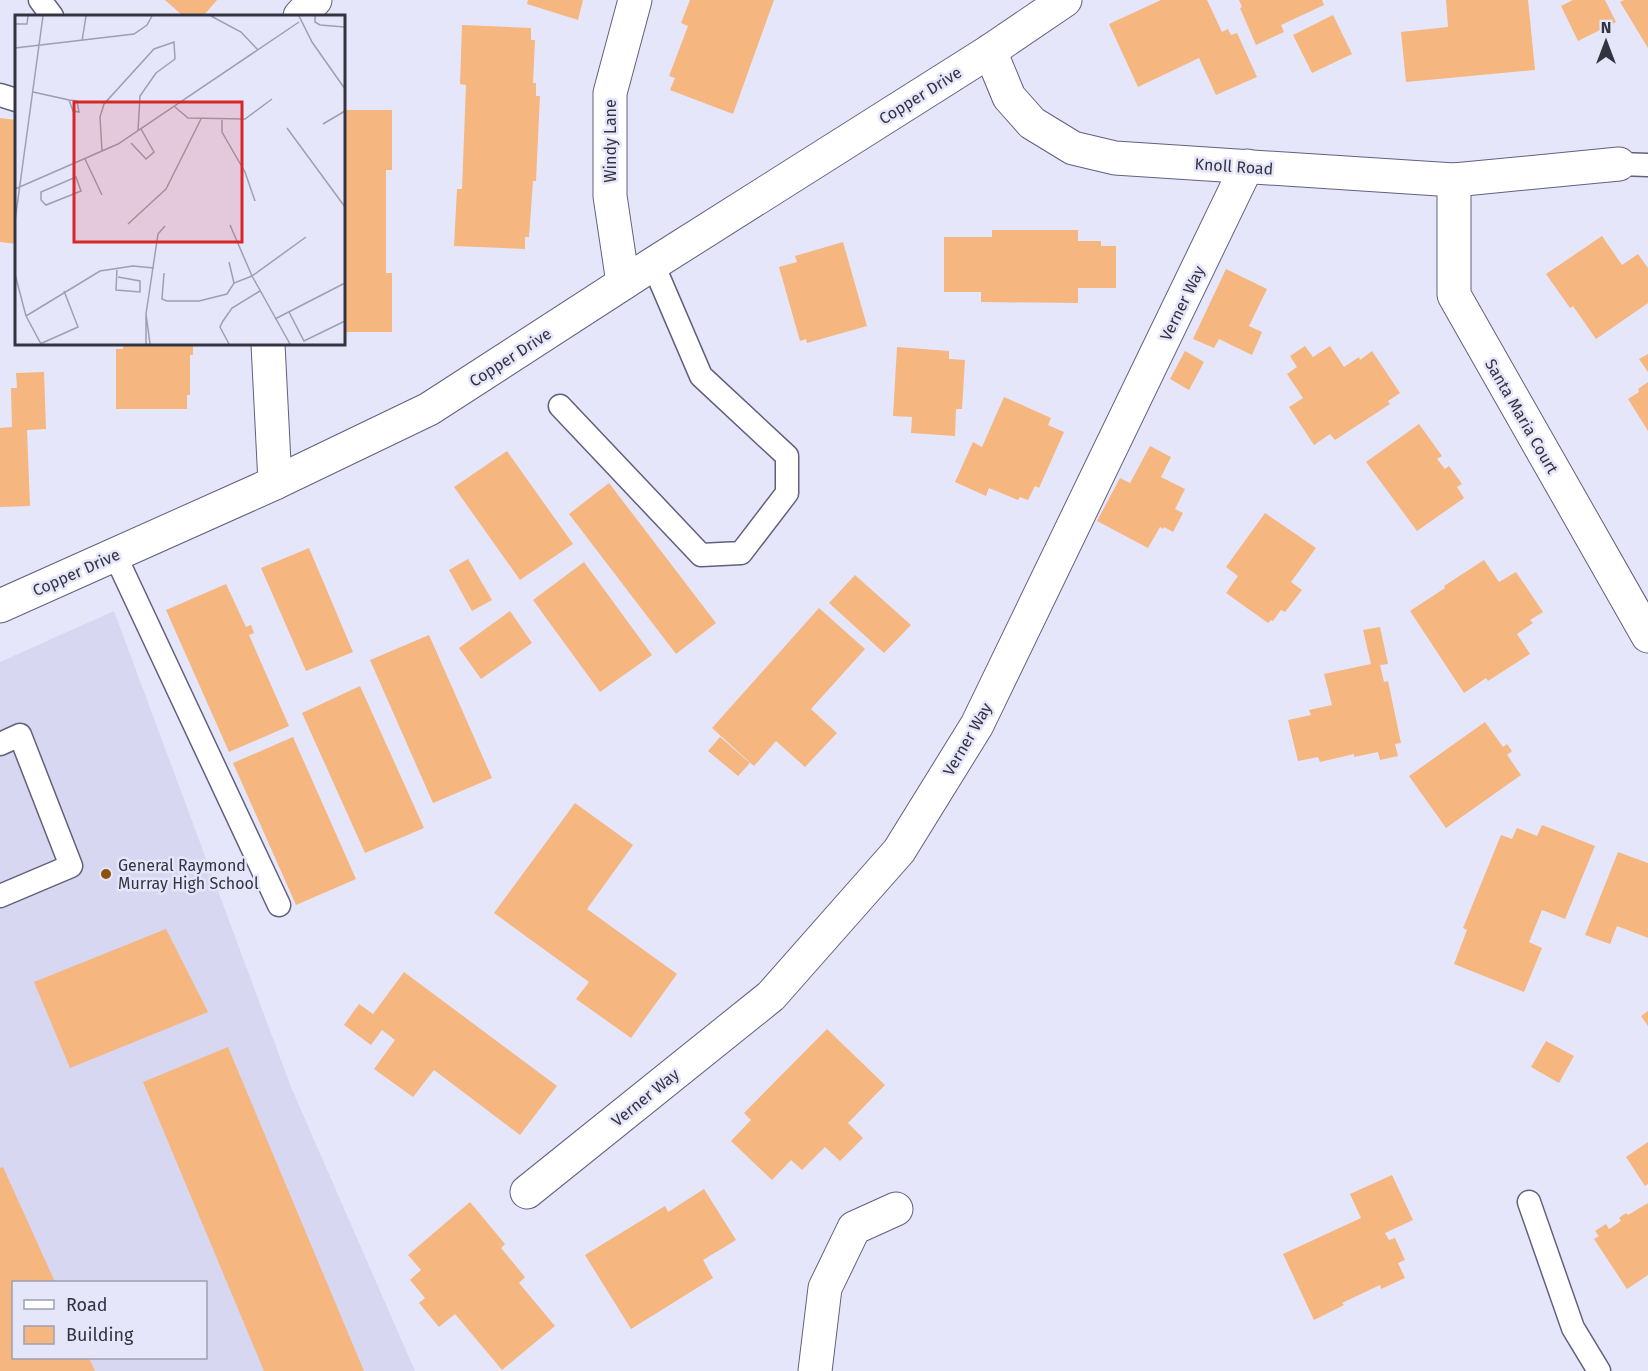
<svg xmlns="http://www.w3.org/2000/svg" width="1648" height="1371" font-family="'Fira Sans',sans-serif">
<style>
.built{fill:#d8d7f1;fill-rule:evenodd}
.building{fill:#f5b680}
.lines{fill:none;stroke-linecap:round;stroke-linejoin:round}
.service-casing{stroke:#61607e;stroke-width:25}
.minor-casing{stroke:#61607e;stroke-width:35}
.tertiary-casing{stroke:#61607e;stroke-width:35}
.service{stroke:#fff;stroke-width:22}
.minor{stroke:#fff;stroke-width:33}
.tertiary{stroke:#fff;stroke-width:33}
.poi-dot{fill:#8d520f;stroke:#e6e6fb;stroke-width:2}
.labels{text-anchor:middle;stroke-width:5;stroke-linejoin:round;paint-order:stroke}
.street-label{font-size:16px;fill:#343441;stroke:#e6e6fb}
.poi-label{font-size:16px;fill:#343441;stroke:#e6e6fb;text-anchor:start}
.inset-road{fill:none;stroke:#9f9fb1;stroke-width:1.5}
.view{fill:#d62828;fill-opacity:0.15;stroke:#d62828;stroke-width:3}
.inset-edge{fill:none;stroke:#343441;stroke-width:3}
</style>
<rect width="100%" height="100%" fill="#e6e6fb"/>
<path class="built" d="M114 611 291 1087 415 1371H0V662ZM14 1282H206V1358H14Z"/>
<g class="building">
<path d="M165 0H217L204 15 202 14 199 16H183Z"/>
<path d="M528 0H583L578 20 527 4Z"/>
<path d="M690 0H774L733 114 670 90 675 78 669 76 688 26 681 23Z"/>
<path d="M1161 0H1207L1222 32 1228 29 1231 35 1237 33 1257 77 1216 95 1199 58 1138 87 1109 24Z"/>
<path d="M1239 0H1322L1324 5 1281 25 1284 32 1256 45 1240 8 1242 7Z"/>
<path d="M1446 0H1528L1535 70 1406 82 1401 32 1448 27Z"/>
<path d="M1573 0H1605L1616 22 1578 41 1561 6Z"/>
<path d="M1624 0H1648V48L1620 2Z"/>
<path d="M1333 15 1352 54 1312 73 1293 35Z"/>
<path d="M462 25 531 28V40H535L533 83H536V96H540L536 181H533L529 237H525V249L454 246 457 189H462L466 85 460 84Z"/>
<path d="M344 110H392V170H386V273H392V332H344Z"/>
<path d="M0 118 16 120V244L0 242Z"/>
<path d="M992 230H1078V241H1101V246H1116V288H1078V303L981 302V292H944V237H992Z"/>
<path d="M1602 236 1622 265 1638 254 1648 268V303L1596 339 1573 306 1570 308 1546 274Z"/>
<path d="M843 242 867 326 807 343 806 339 800 341 779 267 797 262 795 256Z"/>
<path d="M1226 269 1267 289 1249 326 1262 332 1252 355 1219 339 1214 348 1193 339Z"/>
<path d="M123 344H193V355H190V395H187V409H116V349H123Z"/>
<path d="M1305 346 1313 357 1330 346 1344 367 1359 357 1360 360 1372 351 1400 393 1388 401 1390 404 1335 440 1330 434 1314 445 1289 407 1303 398 1287 374 1297 367 1290 356Z"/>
<path d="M897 347 949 351V359L965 360 962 409H956L955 436 911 433 912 417 893 416Z"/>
<path d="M1185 351 1204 362 1189 390 1170 379Z"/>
<path d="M1648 354V372L1639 359Z"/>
<path d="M44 372 46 429 27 430 30 506 0 507V428L12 427 11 388H17L16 373Z"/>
<path d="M1648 382V431L1628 399 1639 392 1638 389Z"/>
<path d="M1004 397 1051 418 1048 425 1064 432 1039 488 1035 486 1028 500 1020 497 1018 500 989 488 986 496 955 482 973 442 982 447Z"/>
<path d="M1419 424 1442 456 1437 459 1445 469 1449 466 1462 484 1457 487 1464 498 1417 531 1366 462Z"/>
<path d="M1150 446 1171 457 1161 477 1185 489 1175 509 1183 513 1173 532 1164 527 1163 529 1160 527 1148 548 1097 521 1120 478 1130 483Z"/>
<path d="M507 451 573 544 520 580 454 487Z"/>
<path d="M609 483 716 623 676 654 569 514Z"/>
<path d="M1265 513 1316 548 1291 582 1302 590 1285 612 1281 610 1273 621 1271 620 1268 623 1226 593 1238 576 1226 567Z"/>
<path d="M309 548 353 652 306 671 261 568Z"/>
<path d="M468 559 492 600 472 611 449 570Z"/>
<path d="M1484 560 1499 582 1516 572 1543 612 1530 620 1533 623 1517 634 1530 654 1488 681 1486 678 1464 693 1410 611 1445 588 1444 586Z"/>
<path d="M584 562 652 655 600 692 533 600Z"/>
<path d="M855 575 911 625 884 653 829 603Z"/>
<path d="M226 584 246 627 251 625 254 633 249 635 289 726 229 752 166 610Z"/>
<path d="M819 608 865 649 811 709 837 733 805 767 776 741 754 766 712 728Z"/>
<path d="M510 611 532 643 481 679 459 648Z"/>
<path d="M1380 627 1388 664 1380 665 1384 682 1388 681 1401 743 1395 744 1398 756 1380 760 1378 752 1354 757V754L1320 762 1318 757 1298 761 1288 720 1311 715 1309 710 1332 705 1324 674 1371 664 1363 630Z"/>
<path d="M429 635 492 778 433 803 370 660Z"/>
<path d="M360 686 424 828 365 853 302 713Z"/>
<path d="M1485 722 1503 747 1507 744 1512 751 1507 755 1521 775 1446 828 1409 776Z"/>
<path d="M293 737 356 879 296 905 233 763Z"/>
<path d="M720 737 750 763 738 776 708 751Z"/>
<path d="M575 803 633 845 587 909 677 974 631 1038 576 999 589 982 494 913Z"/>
<path d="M1542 825 1595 846 1565 919 1542 910 1529 942 1542 948 1524 992 1454 964 1467 930 1463 928 1501 835 1512 839 1517 828 1537 836Z"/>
<path d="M1618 852 1648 863V938L1617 926 1610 944 1585 935Z"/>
<path d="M166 929 208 1012 70 1068 34 982Z"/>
<path d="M404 972 557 1086 520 1135 434 1070 413 1097 374 1069 395 1040 382 1030 371 1045 344 1025 359 1004 373 1014Z"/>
<path d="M1648 1011V1026L1641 1016Z"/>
<path d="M827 1029 885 1085 848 1123 863 1138 840 1161 825 1147 802 1170 791 1160 772 1180 731 1141 751 1120 744 1113Z"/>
<path d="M1546 1041 1574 1056 1559 1083 1531 1067Z"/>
<path d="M228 1047 364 1371H264L143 1082Z"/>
<path d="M1648 1142V1184L1645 1186 1626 1157Z"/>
<path d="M3 1167 55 1282H14V1358H89L95 1371H0V1168Z"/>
<path d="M1392 1175 1413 1220 1385 1233 1389 1240 1395 1238 1405 1260 1398 1263 1405 1278 1381 1289 1380 1285 1342 1303 1344 1305 1314 1320 1283 1254 1361 1218 1350 1194Z"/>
<path d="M704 1189 736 1240 703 1260 713 1278 631 1329 585 1255 665 1206 668 1212Z"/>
<path d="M470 1202 505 1244 501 1248 525 1277 519 1283 555 1326 502 1370 455 1314 439 1327 419 1303 425 1298 410 1280 421 1270 408 1255Z"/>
<path d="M1648 1203V1275L1627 1289 1594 1239 1599 1236 1595 1231 1606 1224 1609 1229 1621 1221 1619 1218 1626 1213 1628 1215Z"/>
</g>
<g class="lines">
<g class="service-casing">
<g id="service">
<path d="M40 0 52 16"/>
<path d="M0 95 16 100"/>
<path d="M1619 164 1648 165"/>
<path d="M560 406 701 555 741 553 787 493V456L701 376 653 264"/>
<path d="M115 555 279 905"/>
<path d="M0 744 20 735 71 866 0 896"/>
<path d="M1529 1202 1573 1328 1599 1371"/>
</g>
</g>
<g class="minor-casing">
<g id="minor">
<path d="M300 16 315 0"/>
<path d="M990 51 1009 97 1032 123 1073 148 1115 158 1454 180 1619 164"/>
<path d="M1454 180V295L1648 636"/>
<path d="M623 283 610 196V93L635 0"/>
<path d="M268 344 275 483"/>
<path d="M527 1192 771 996 899 851 977 725 1247 166"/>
<path d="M815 1371 825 1288 854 1228 896 1209"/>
</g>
</g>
<g class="tertiary-casing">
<path id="tertiary" d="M0 606 275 483 429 409 653 264 990 51 1065 0"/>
</g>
<use href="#service" class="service"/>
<use href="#minor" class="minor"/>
<use href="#tertiary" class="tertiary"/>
</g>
<circle class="poi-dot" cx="106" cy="874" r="6"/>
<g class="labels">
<g class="street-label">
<text transform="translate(920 95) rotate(-32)" y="6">Copper Drive</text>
<text transform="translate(610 141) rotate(-90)" y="6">Windy Lane</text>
<text transform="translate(1234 166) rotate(4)" y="6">Knoll Road</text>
<text transform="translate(1182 303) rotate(-64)" y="6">Verner Way</text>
<text transform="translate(510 357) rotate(-33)" y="6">Copper Drive</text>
<text transform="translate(1522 416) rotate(60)" y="6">Santa Maria Court</text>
<text transform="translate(76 572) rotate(-24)" y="6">Copper Drive</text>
<text transform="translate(967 739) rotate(-60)" y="6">Verner Way</text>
<text transform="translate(645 1097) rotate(-39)" y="6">Verner Way</text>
</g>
<g class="poi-label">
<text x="118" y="871">General Raymond<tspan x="118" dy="18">Murray High School</tspan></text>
</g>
</g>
<g transform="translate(15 15)">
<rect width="330" height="330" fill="#e6e6fb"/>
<path class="inset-road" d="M196 1 226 17 243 35M284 1 297 27 330 74M300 1V7L305 10 330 12M0 9H12L13 1M67 26 71 1M0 33 119 19 132 10 137 1M18 77 54 85 58 96 64 97 62 86 54 85M160 92 173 103 230 104 257 84M207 105V117L230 157 240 186M308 109 330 96M272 113 330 192M116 128 131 144 139 137 126 114M87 136 85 102 89 89 139 34 159 27 160 44 141 58 125 81 123 116M70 144 87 180M61 162 66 176 31 190 26 185V177ZM0 174 103 129 284 7M0 206 28 1M113 209 151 174 186 104M215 210 237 261 275 329M214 247 219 268M102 253 101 275 125 277V266L103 262M149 258 147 284 152 286H184L212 279 219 268 237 261 291 222M0 259 11 301 26 329M274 297 289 326 330 306M131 300V329M11 301 85 256 118 251 139 253M260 304 330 268M25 329 63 312 49 276M135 329 131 299 143 219 150 211M214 329 205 312 208 306 217 293 245 276"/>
<path class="view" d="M59 87H227V227H59Z"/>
<rect width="330" height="330" class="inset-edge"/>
</g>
<rect x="12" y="1281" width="195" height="78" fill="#e6e6fb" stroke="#9f9fb1" stroke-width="1.5"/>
<rect x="24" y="1300" width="30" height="9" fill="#ffffff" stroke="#9f9fb1" stroke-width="1.5"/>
<text x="66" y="1311" font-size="18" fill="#343441">Road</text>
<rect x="24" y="1326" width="30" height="18" fill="#f5b680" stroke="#9f9fb1" stroke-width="1.5"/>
<text x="66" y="1341" font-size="18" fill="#343441">Building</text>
<g transform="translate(1606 42)" stroke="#e6e6fb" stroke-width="4.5" paint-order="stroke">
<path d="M0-4.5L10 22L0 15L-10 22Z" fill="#343441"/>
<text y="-9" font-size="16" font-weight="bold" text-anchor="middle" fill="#343441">N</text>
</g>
</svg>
